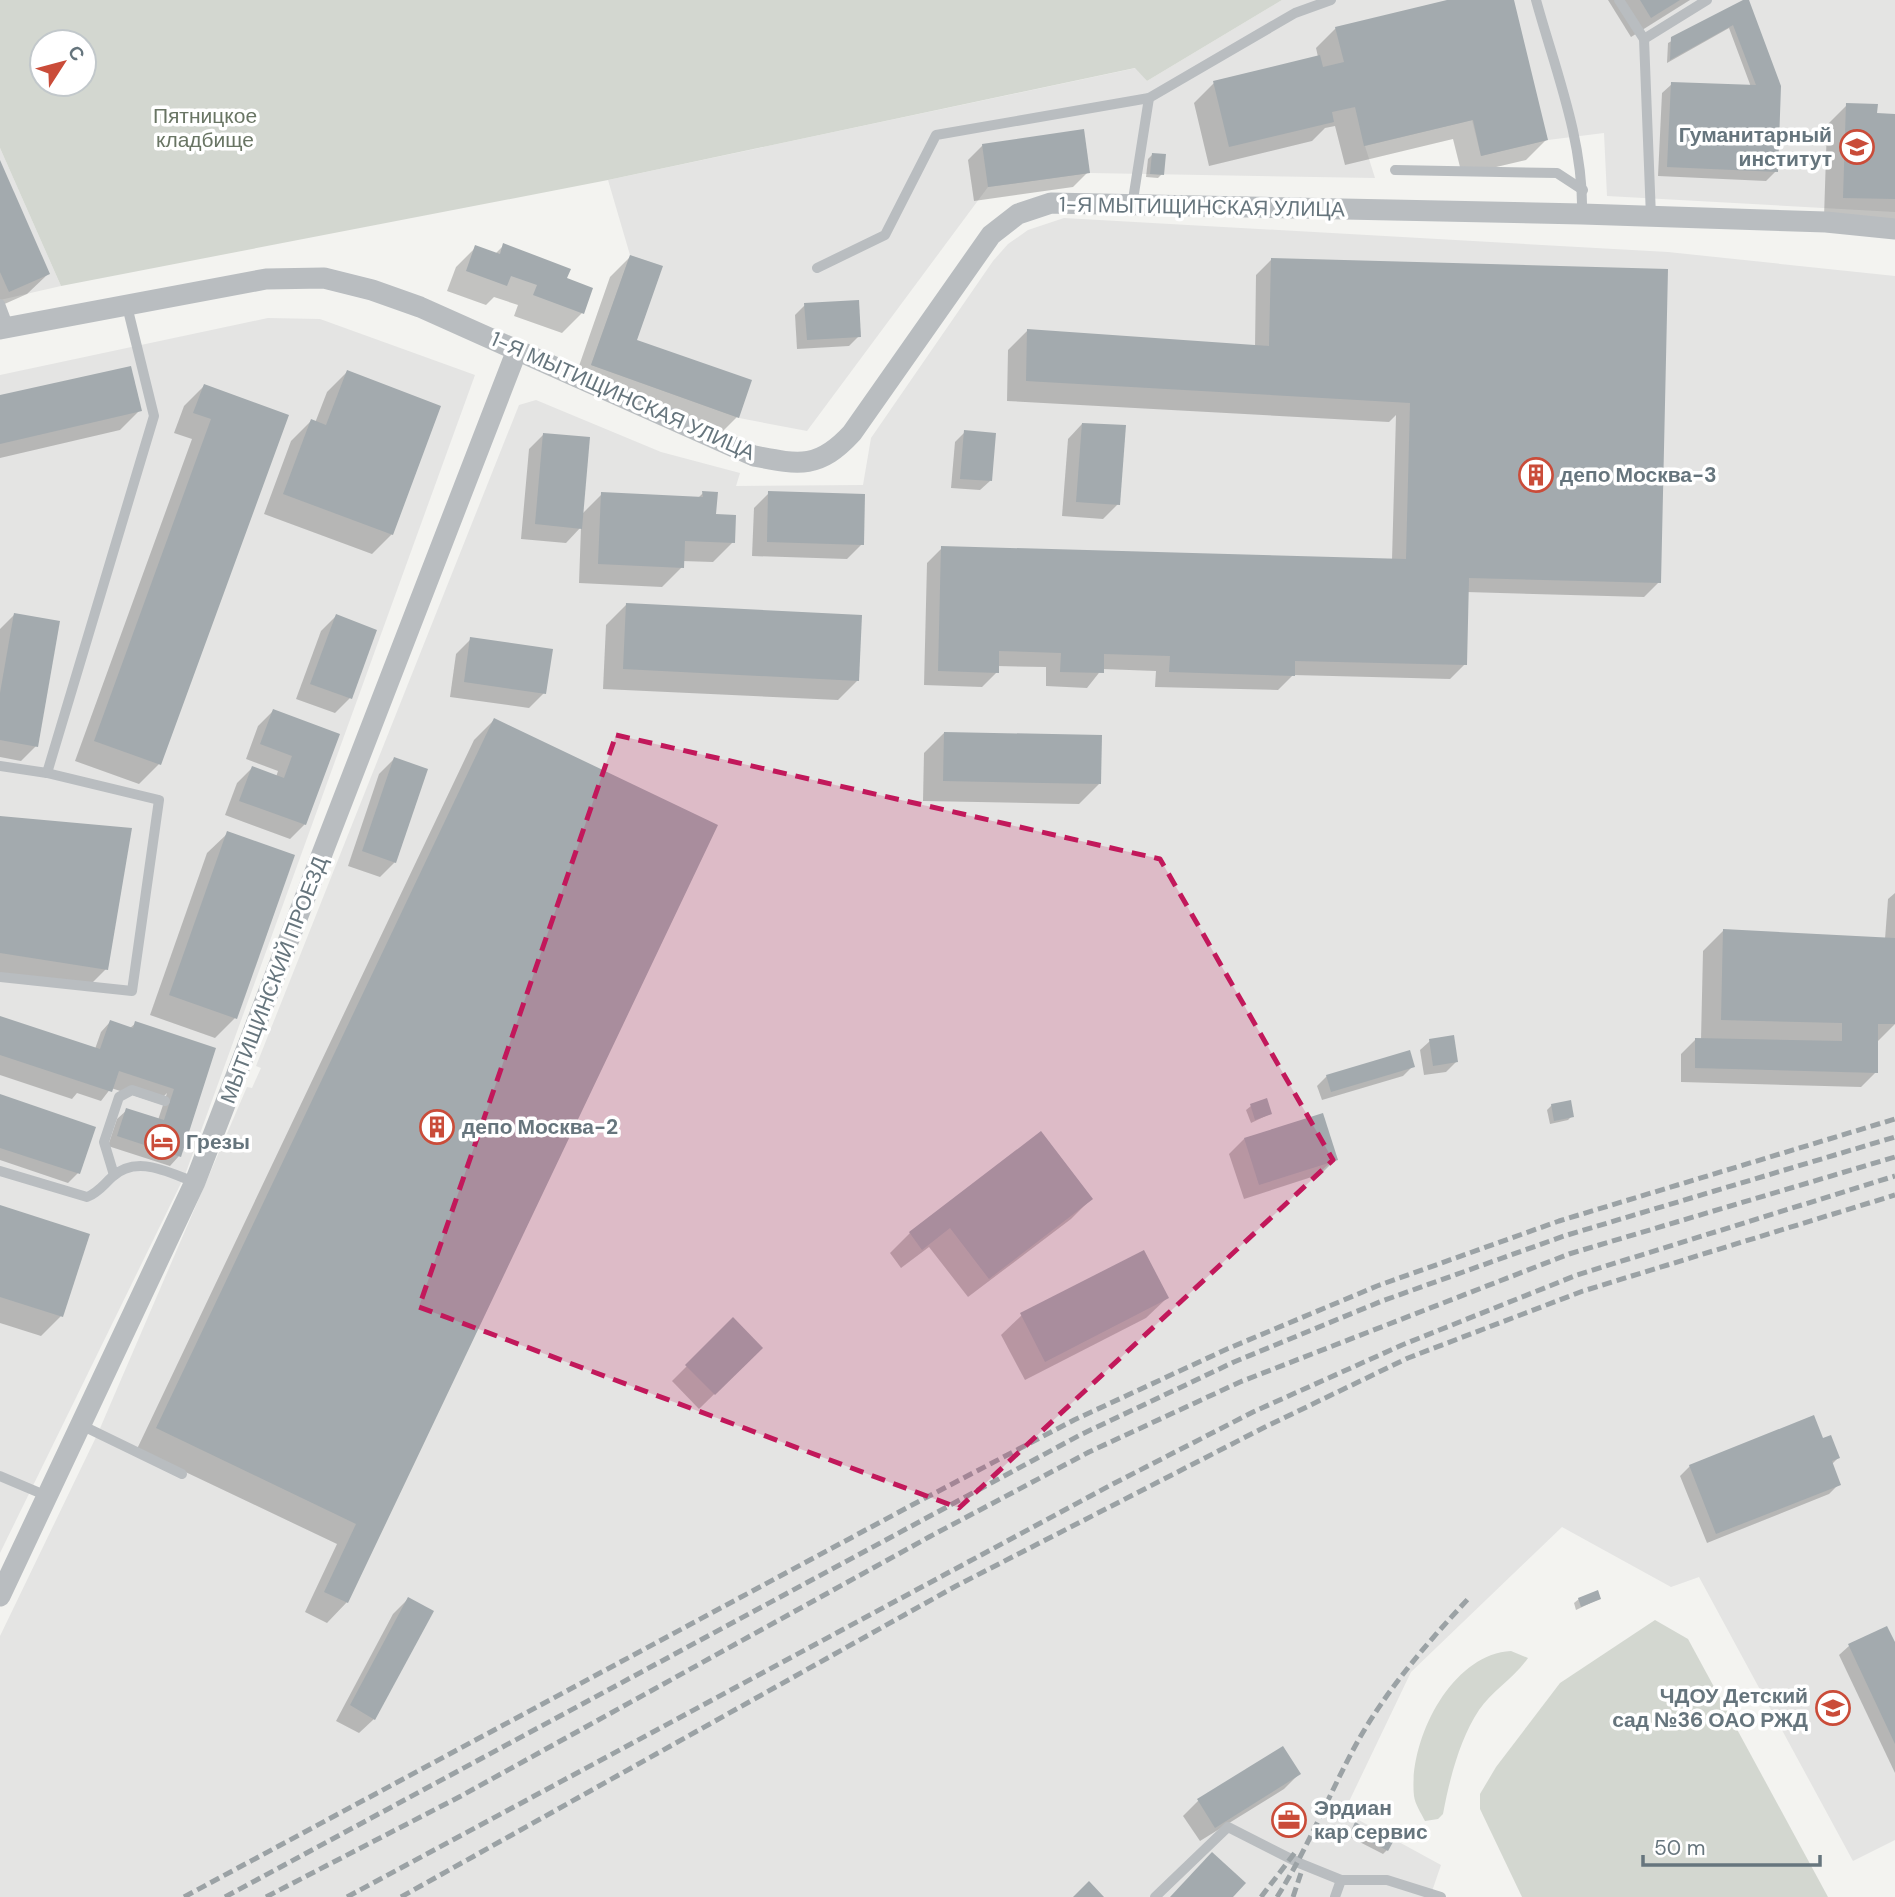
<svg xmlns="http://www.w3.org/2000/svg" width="1895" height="1897" font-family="'DM Sans',sans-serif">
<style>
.built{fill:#e4e4e3}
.green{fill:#d3d7d0;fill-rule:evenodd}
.shadow{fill:#0003}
.building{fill:#a3aaae}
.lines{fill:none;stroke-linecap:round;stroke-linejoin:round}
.service{stroke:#b9bdc0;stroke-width:10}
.minor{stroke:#b9bdc0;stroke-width:21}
.rail{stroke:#9ba2a5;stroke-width:5;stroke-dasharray:10 5;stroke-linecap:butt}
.marked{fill:#c2185b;fill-opacity:0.2;stroke:#c2185b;stroke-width:5;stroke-dasharray:14 9;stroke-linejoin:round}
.labels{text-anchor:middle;stroke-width:7;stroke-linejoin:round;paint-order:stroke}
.park-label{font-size:21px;fill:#697564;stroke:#fff}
.poi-label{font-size:21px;font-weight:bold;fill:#66757d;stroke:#fff;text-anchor:start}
.street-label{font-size:21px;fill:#66757d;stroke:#fff}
</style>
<rect width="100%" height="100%" fill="#f3f3f0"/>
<g class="built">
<path d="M1282 0H1895V212L1607 196 1604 133 1548 140 1481 156 1472 120 1365 146 1375 178 1090 173 988 187 807 431 739 418 591 365 630 255 608 180 1136 68 1147 81Z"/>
<path d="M0 148 61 286 0 300Z"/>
<path d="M1064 218 1668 252 1895 276V1840L1853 1861 1699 1577 1671 1587 1562 1527 1411 1672 1344 1812 1441 1865 1430 1897H0V1636L98 1433 247 1087 252 1088 256 1079 261 1068 256 1066 519 405 536 400 661 452 740 473 736 486 863 485 871 438 993 261 1008 244 1028 230Z"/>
<path d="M268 318 320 319 475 375 185 1175 0 1553V375Z"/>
</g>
<g class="green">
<path d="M0 0H1282L1147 81 1135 68 608 180 61 286 0 148ZM42 42H84V84H42Z"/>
<path d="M1655 1620 1688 1639 1828 1897H1522L1480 1809V1794L1496 1767 1560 1683Z"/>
<path d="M1511 1651 1528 1658C1514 1678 1492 1691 1479 1710 1460 1738 1449 1781 1443 1814L1438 1819 1425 1821C1421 1813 1415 1804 1414 1796 1408 1741 1451 1654 1511 1651Z"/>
</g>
<g class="shadow">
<path d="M1454 0H1512L1546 140 1526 160 1462 175 1453 139 1345 165 1335 126 1325 128 1312 141 1209 166 1194 103 1214 83 1318 57 1316 48 1336 28Z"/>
<path d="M1608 0H1690L1631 37Z"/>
<path d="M1748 0 1776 171 1766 181 1658 176 1662 93 1672 84 1751 87 1729 28 1667 63 1668 43Z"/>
<path d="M1847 105 1876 115H1895V220L1824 217 1827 125Z"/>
<path d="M983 145 1088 172 1073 187 974 201 968 160Z"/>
<path d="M1152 155 1162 174 1158 178 1146 177 1148 159Z"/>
<path d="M0 165 48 274 27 294 0 306Z"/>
<path d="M504 245 565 279 582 313 562 333 514 316 518 305 494 297 486 305 447 291 456 267 476 247 495 254Z"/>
<path d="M630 257 635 341 737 417 717 437 572 386 610 277Z"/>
<path d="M1271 260 1659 582 1644 597 1466 592 1465 664 1450 679 1293 675 1278 690 1155 687 1156 671 1102 669 1087 688 1046 686V667L997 666V672L982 687 924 685 927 563 942 548 1392 560 1396 415 1389 422 1007 401 1008 350 1028 330 1255 347 1256 275Z"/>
<path d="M805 305 859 336 849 346 797 349 795 315Z"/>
<path d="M347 372 392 534 372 554 264 514 291 441 311 421 315 423 327 392Z"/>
<path d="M204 386 287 416 159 764 139 784 75 761 192 439 174 433 184 406Z"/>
<path d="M0 397 140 410 120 430 0 458Z"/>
<path d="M1082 424 1118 504 1103 519 1062 516 1068 439Z"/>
<path d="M965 432 990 481 980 490 951 488 955 442Z"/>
<path d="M544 434 582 514 602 494 698 498 703 493 733 542 713 562 682 561V567L662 587 579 583 581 527 566 543 521 539 529 449Z"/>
<path d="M769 493 862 544 847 559 752 556 754 508Z"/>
<path d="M626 605 858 680 838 700 603 689 606 625Z"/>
<path d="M14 615 36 746 21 761 0 757V629Z"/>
<path d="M336 616 350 698 335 713 296 699 321 631Z"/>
<path d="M471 639 544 693 529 708 450 697 456 654Z"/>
<path d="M273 711 338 735 305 824 290 839 225 815 237 783 252 768 276 777 278 771 246 759 258 726Z"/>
<path d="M494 720 347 1602 327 1623 305 1612 337 1544 137 1449 474 740Z"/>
<path d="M944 733 1099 784 1079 804 923 801 924 753Z"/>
<path d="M394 759 395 862 380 877 348 866 379 774Z"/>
<path d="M0 818 106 969 86 989 0 976Z"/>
<path d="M228 833 235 1018 215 1038 150 1015 207 853Z"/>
<path d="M1895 893V1024L1876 1043V1072L1861 1087 1681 1082V1054L1696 1039 1701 1040 1703 951 1723 931 1885 939 1888 899Z"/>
<path d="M0 1018 95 1049 101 1032 110 1022 130 1028 136 1023 214 1049 179 1156 170 1166 108 1146 117 1119 127 1110 158 1120 167 1093 157 1103 111 1088 101 1101 77 1093 72 1099 0 1075Z"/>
<path d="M1430 1041 1456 1062 1446 1072 1424 1075 1420 1050Z"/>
<path d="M1413 1066 1403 1076 1322 1100 1317 1086 1327 1076Z"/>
<path d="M0 1096 94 1128 78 1173 68 1183 0 1160Z"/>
<path d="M1552 1105 1572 1116 1568 1120 1550 1124 1547 1110Z"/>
<path d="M1251 1106 1270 1114 1251 1123 1246 1110Z"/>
<path d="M1244 1139 1336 1159 1321 1174 1244 1199 1229 1154Z"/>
<path d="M1091 1199 1071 1219 968 1297 929 1247 901 1268 890 1253 910 1233Z"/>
<path d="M0 1206 61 1316 41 1336 0 1323Z"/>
<path d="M1167 1298 1146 1318 1025 1380 1001 1335 1022 1315Z"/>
<path d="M733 1320 761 1348 699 1409 672 1381Z"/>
<path d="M1822 1440 1838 1458 1831 1465 1839 1484 1829 1494 1707 1543 1680 1476 1690 1466Z"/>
<path d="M408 1599 374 1719 359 1733 336 1721 393 1614Z"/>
<path d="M1579 1599H1599L1576 1610 1574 1603Z"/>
<path d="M1849 1646H1895V1773L1839 1655Z"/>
<path d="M1299 1774 1284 1789 1200 1841 1183 1816 1198 1801Z"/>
<path d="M1356 1824 1387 1850 1383 1854 1348 1836Z"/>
</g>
<g class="building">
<path d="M1447 0H1514L1548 140 1481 156 1473 120 1364 146 1355 107 1332 112 1334 122 1229 147 1213 81 1320 55 1323 67 1344 62 1335 27Z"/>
<path d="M1640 0H1680L1651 18Z"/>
<path d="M1743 0H1749L1781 86 1778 172 1667 167 1671 82 1756 85 1733 25 1670 60 1671 37Z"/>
<path d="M1846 103 1878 104 1877 113 1895 114V199L1843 198Z"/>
<path d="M1084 129 1090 173 988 187 982 144Z"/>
<path d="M1152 153 1166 154 1164 175 1150 174Z"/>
<path d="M0 160 50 274 9 292 0 272Z"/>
<path d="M503 243 571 269 567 278 593 288 584 314 533 295 537 285 511 276 507 286 466 271 475 245 500 254Z"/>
<path d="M630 255 663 266 637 340 752 380 739 418 591 365Z"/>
<path d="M1271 258 1668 269 1661 583 1469 578 1467 665 1295 661V676L1169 672 1170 656 1104 654V673L1060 672 1061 653 999 651V673L938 671 941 546 1406 559 1410 403 1026 381 1027 329 1269 346Z"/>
<path d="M859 300 861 337 807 340 804 303Z"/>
<path d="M131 366 142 411 0 444V395Z"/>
<path d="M347 370 441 406 393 535 283 494 311 419 326 425Z"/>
<path d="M204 384 289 415 161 765 94 741 211 419 193 413Z"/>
<path d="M1082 423 1126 425 1120 505 1076 502Z"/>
<path d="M964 430 996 433 992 481 960 479Z"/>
<path d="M543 433 590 437 582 529 535 524Z"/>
<path d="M702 491 718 492 716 514 736 515 735 543 685 541 684 568 598 564 601 492 703 497Z"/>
<path d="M768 491 865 494 864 545 767 542Z"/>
<path d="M626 603 862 615 859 681 623 669Z"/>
<path d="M14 613 60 621 38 747 0 740V693Z"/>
<path d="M336 614 377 630 352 699 310 684Z"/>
<path d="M470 637 553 649 546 694 464 682Z"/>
<path d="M273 709 340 734 306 825 239 801 252 766 284 778 292 756 260 744Z"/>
<path d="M494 718 718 825 348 1603 324 1592 356 1524 156 1428Z"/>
<path d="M944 732 1102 735 1101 784 943 781Z"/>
<path d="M394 757 428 769 396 863 362 851Z"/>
<path d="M0 816 132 828 108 970 0 953Z"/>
<path d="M227 831 295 855 237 1019 169 995Z"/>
<path d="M1723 929 1895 938V1024H1878V1073L1695 1068V1038L1842 1041V1023L1721 1020Z"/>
<path d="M0 1016 100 1049 110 1020 133 1028 135 1021 216 1048 181 1157 117 1136 126 1108 164 1120 174 1089 119 1071 112 1092 0 1055Z"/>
<path d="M1454 1035 1458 1062 1433 1066 1429 1039Z"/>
<path d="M1410 1050 1415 1067 1331 1092 1326 1075Z"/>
<path d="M0 1094 96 1127 80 1174 0 1148Z"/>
<path d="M1267 1098 1272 1114 1255 1120 1250 1104Z"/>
<path d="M1571 1100 1574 1117 1554 1121 1551 1104Z"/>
<path d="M1323 1113 1338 1160 1259 1185 1244 1138Z"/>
<path d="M1041 1131 1093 1199 989 1279 950 1228 922 1250 909 1232Z"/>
<path d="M0 1205 90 1234 63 1317 0 1297Z"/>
<path d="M1144 1250 1169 1298 1045 1362 1020 1313Z"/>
<path d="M733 1317 763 1348 715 1395 685 1365Z"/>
<path d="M1814 1415 1823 1438 1831 1435 1840 1458 1832 1461 1841 1485 1716 1534 1689 1465Z"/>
<path d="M1598 1590 1601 1599 1581 1607 1578 1598Z"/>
<path d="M408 1597 434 1611 375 1720 350 1705Z"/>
<path d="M1887 1626 1895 1642V1744L1848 1644Z"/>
<path d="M1283 1746 1301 1774 1215 1828 1197 1799Z"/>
<path d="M1355 1822 1393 1842 1388 1851 1351 1831Z"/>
<path d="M1212 1852 1246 1883 1233 1897H1170Z"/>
<path d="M1089 1881 1104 1897H1073Z"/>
</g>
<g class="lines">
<g class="service">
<path d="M1536 0C1555 69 1584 141 1582 214"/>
<path d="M1619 0 1644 39 1651 217"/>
<path d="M1644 39 1707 0"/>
<path d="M1395 170 1557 173 1583 190"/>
<path d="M1132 206 1149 98"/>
<path d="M817 268 885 235 936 135 1149 98 1295 13 1331 0"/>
<path d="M0 304 9 328"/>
<path d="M0 766 47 773 154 416 127 306"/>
<path d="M0 977 132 991 159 800 47 773"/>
<path d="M0 1171 87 1197C99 1192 103 1185 112 1177 137 1154 169 1173 195 1182"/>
<path d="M114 1175 104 1142 119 1097 132 1090 165 1101"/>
<path d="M81 1425 182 1474"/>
<path d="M0 1476 47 1496"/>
<path d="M1155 1897 1228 1827 1299 1863 1341 1880"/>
<path d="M1335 1897 1341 1880H1387L1441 1897"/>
</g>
<g class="minor">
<path d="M0 329 266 279 324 278 372 290 420 307 754 456C800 465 819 469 852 433L991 235 1018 214 1051 203 1582 214 1826 222 1895 229"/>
<path d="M0 1596 195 1182 517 350"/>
</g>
<g class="rail">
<path d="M184 1897 912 1505 1074 1420 1227 1349 1377 1286 1559 1221 1895 1119"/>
<path d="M225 1897 1080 1435 1234 1362 1382 1301 1564 1236 1895 1137"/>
<path d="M266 1897 461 1796 929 1537 1089 1452 1240 1382 1569 1254 1895 1157"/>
<path d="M347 1897 1109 1486 1253 1412 1402 1345 1577 1275 1895 1176"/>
<path d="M401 1897 956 1586 1265 1427 1408 1358 1583 1291 1895 1195"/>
<path d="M1261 1897 1297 1850"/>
<path d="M1277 1897C1309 1847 1330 1791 1359 1739 1389 1687 1427 1643 1468 1599"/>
<path d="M1293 1897 1302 1870"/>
</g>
</g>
<path class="marked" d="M616 735 1160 859 1333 1160 959 1508 419 1307Z"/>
<defs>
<g id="university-ring" transform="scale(1.75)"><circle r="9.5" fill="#fff" stroke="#ca4c39" stroke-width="1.5"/><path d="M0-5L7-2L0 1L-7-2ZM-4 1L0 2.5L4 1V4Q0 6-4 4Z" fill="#ca4c39"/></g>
<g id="building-ring" transform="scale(1.75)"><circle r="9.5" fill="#fff" stroke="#ca4c39" stroke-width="1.5"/><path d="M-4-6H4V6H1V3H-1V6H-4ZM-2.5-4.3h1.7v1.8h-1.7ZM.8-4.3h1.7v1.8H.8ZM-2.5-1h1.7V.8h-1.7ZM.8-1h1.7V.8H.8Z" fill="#ca4c39"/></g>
<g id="hotel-ring" transform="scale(1.75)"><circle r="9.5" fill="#fff" stroke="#ca4c39" stroke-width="1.5"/><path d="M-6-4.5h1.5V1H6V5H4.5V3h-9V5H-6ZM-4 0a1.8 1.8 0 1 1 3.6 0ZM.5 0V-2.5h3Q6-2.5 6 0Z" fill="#ca4c39"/></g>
<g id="school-ring" transform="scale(1.75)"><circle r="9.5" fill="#fff" stroke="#ca4c39" stroke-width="1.5"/><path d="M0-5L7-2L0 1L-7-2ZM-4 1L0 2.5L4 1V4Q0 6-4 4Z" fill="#ca4c39"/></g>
<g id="office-ring" transform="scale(1.75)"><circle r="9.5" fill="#fff" stroke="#ca4c39" stroke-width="1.5"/><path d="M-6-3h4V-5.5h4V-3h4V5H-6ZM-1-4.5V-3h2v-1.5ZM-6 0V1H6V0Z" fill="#ca4c39"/></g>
</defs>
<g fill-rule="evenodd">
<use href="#university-ring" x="1857" y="147"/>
<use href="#building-ring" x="1536" y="475"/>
<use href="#building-ring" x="437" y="1127"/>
<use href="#hotel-ring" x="162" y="1142"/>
<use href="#school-ring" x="1833" y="1708"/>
<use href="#office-ring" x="1289" y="1820"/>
</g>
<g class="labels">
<g class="park-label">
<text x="205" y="123">Пятницкое<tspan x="205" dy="24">кладбище</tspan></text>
</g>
<g class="poi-label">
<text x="1832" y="142" text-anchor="end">Гуманитарный<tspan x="1832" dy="24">институт</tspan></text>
<text x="1560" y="482">депо Москва-3</text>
<text x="462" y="1134">депо Москва-2</text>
<text x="186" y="1149">Грезы</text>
<text x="1808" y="1703" text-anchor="end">ЧДОУ Детский<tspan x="1808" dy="24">сад №36 ОАО РЖД</tspan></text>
<text x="1314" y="1815">Эрдиан<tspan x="1314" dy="24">кар сервис</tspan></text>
</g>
<g class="street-label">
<text transform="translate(1202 207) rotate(1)" y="7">1-Я МЫТИЩИНСКАЯ УЛИЦА</text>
<text transform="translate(623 396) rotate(24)" y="7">1-Я МЫТИЩИНСКАЯ УЛИЦА</text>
<text transform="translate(274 980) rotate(-69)" y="7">МЫТИЩИНСКИЙ ПРОЕЗД</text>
</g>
</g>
<g transform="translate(63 63) rotate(54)"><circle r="33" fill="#ffffff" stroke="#c2c8cb" stroke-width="2"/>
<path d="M0-5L12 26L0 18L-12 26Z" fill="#ca4c39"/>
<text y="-10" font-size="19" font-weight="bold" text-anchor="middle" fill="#66757d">С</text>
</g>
<path d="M1643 1855v10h177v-10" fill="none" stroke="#66757d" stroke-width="3.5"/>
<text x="1654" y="1855" font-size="21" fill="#66757d" stroke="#ffffff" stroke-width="5" paint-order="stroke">50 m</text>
</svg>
